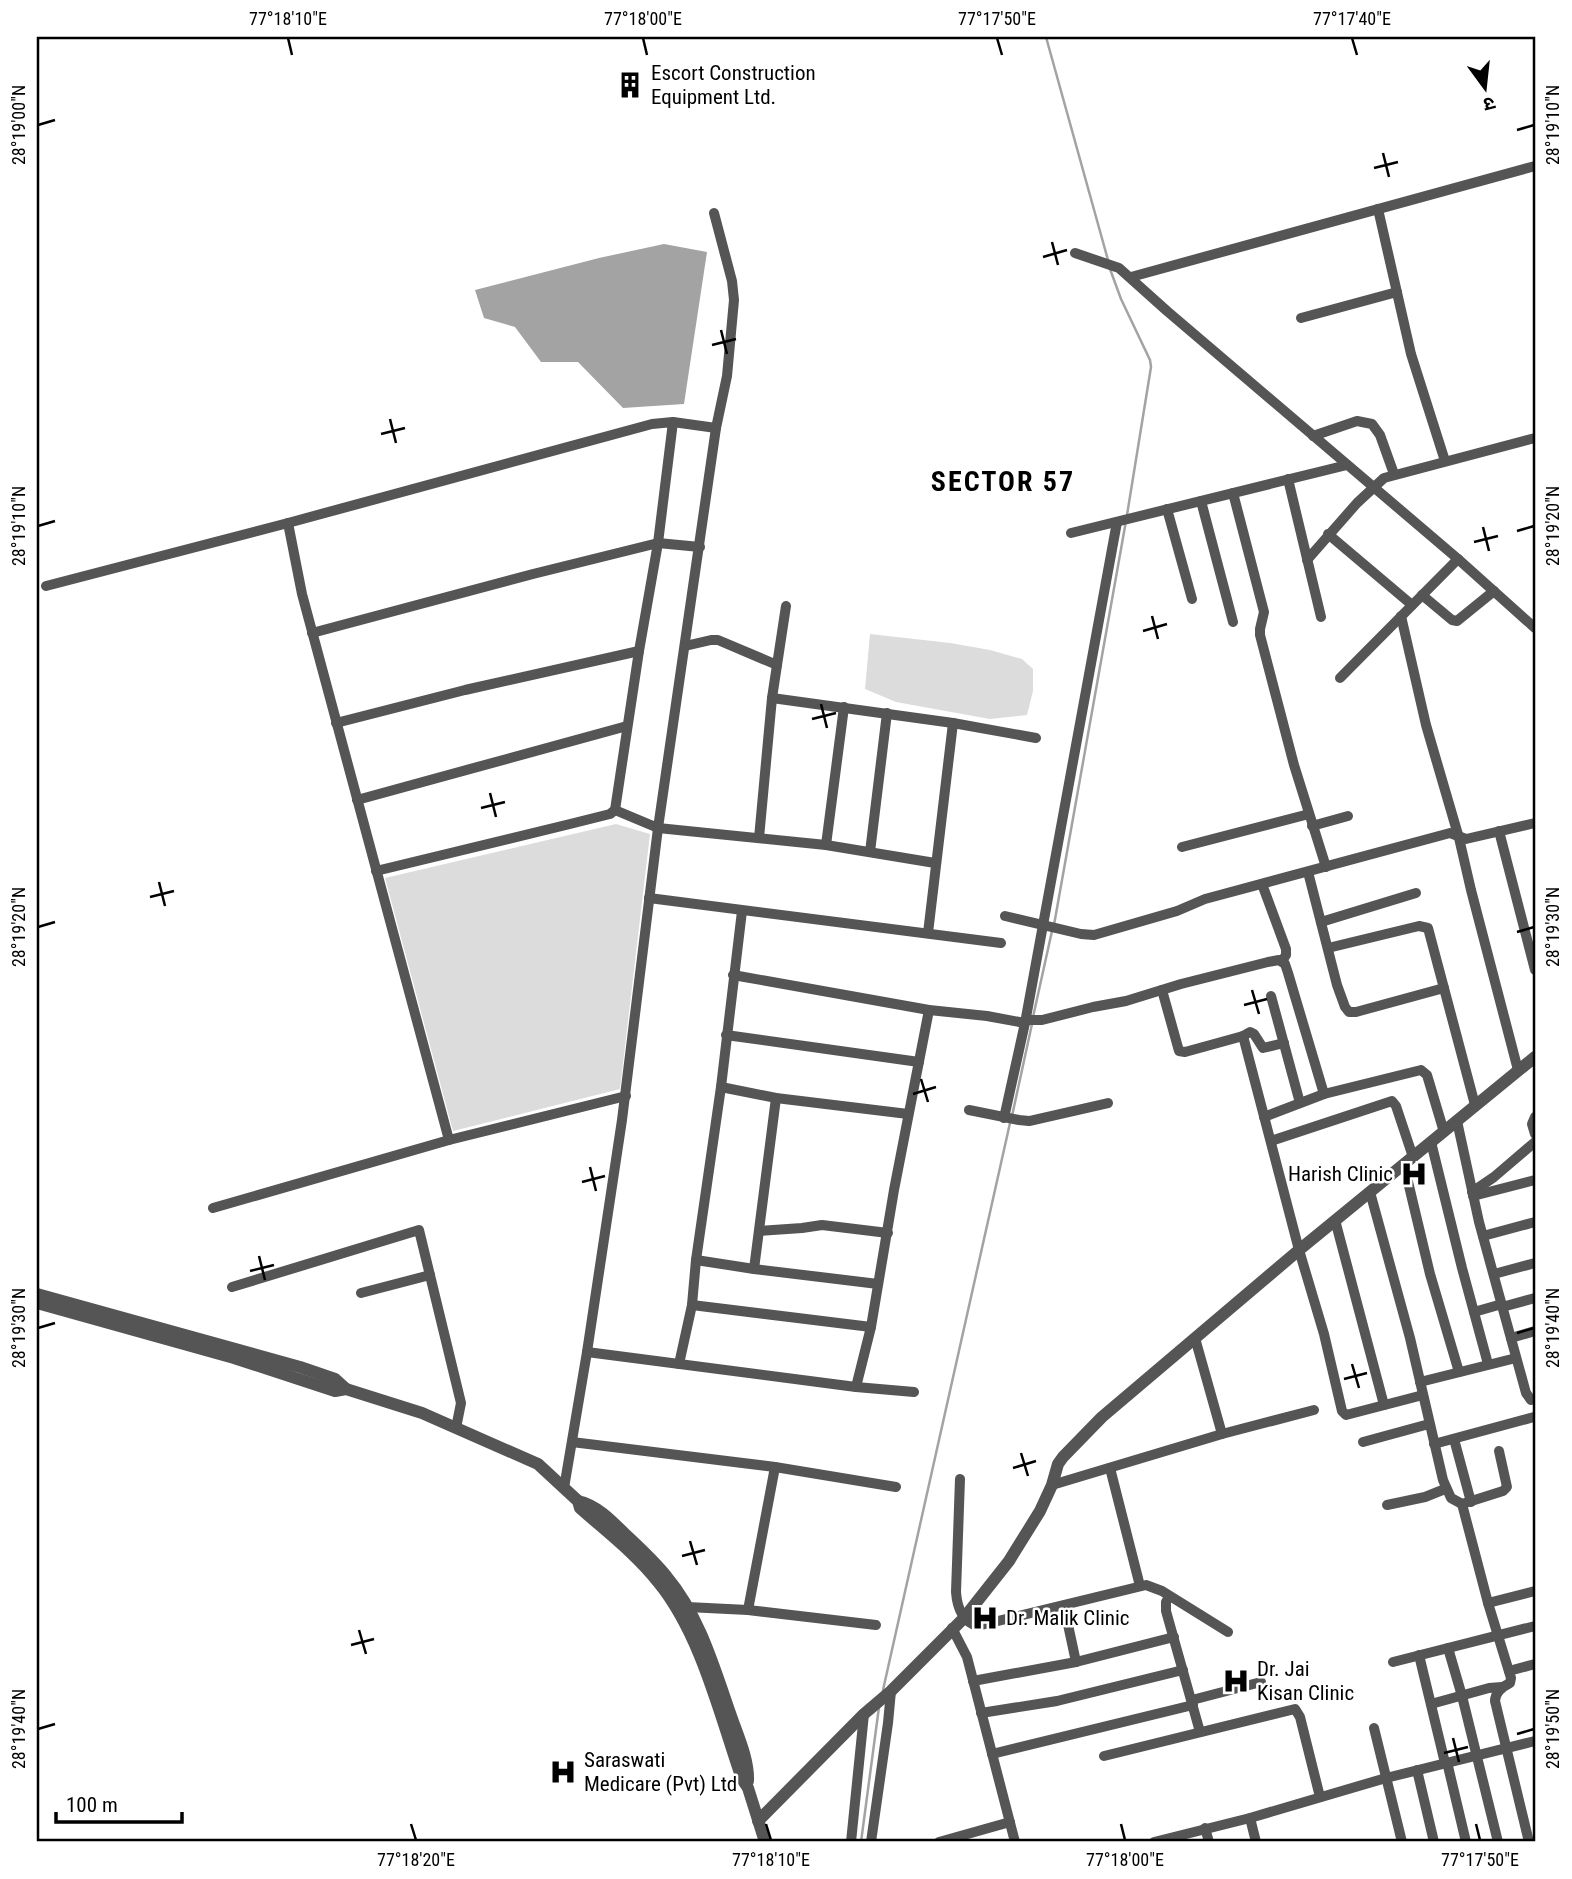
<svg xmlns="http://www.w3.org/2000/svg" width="1572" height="1879" font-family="'Roboto Condensed','Noto Sans Devanagari',sans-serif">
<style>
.green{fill:#dcdcdc}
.water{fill:#a3a3a3}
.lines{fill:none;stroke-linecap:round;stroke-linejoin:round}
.stream{stroke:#a3a3a3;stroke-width:2.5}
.minor{stroke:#555;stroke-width:10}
.tertiary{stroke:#555;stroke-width:12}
.ticks{fill:none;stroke:#000;stroke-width:2.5}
.labels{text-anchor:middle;stroke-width:5;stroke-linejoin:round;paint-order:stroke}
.poi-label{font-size:21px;fill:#000;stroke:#fff;text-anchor:start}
.district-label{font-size:28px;font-weight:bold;letter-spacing:2px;fill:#000;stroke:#fff}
.neatline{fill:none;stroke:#000;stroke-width:2.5}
.ticks-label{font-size:18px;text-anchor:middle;fill:#000}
</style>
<rect width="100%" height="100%" fill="#fff"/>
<g class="green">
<path d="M870 634 950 643 990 650 1022 659 1033 669V691L1027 715 990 719 896 702 865 689Z"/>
<path d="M616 824 650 834 620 1089 453 1131 385 878Z"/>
</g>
<path class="water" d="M664 244 707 252 684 404 623 408 578 362H541L515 327 484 318 475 290 599 258Z"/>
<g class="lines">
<g class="stream">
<path d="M1046 37 1108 260"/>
<path d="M1110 269 1121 299 1150 360 1151 367 1127 515"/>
<path d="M1054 925 1126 521"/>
<path d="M1033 1017 1052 931"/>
<path d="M1012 1116 1032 1024"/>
<path d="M883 1690 1010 1123"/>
<path d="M861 1842 879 1707"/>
</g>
<g class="minor">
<path d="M1378 209 1411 354 1445 461"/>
<path d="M1075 253 1119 268 1167 311 1458 559 1535 628"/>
<path d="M1131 277 1535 166"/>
<path d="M1301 318 1397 292"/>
<path d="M673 422 716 428"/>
<path d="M1313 436 1357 421 1372 424 1380 435 1394 474"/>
<path d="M1288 479 1321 617"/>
<path d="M1233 493 1264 612 1260 629V635L1294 765 1326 867"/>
<path d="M1201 501 1233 622"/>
<path d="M1167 509 1192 599"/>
<path d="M288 523 302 594 449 1140"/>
<path d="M1071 533 1347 465"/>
<path d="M1328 534 1412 605"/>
<path d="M1307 560 1357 503 1384 478 1535 438"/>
<path d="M46 586 288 523 652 424 673 422 658 543 639 651 615 810 610 814 570 824 376 871"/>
<path d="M1422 595 1452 620 1457 621 1494 591"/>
<path d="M1401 616 1426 725 1459 838 1471 890 1518 1070"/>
<path d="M312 633 533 574 658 543 700 547"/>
<path d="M685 646 711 640H718L777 665"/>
<path d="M1340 678 1458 559"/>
<path d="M772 698 953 723 1036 738"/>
<path d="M336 723 465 690 639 651"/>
<path d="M357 800 627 726"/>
<path d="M615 810 658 828 826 845 935 863"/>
<path d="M1312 826 1348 816"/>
<path d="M1499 831 1535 970"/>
<path d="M759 838 772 698 786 606"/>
<path d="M826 845 844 707"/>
<path d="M1182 847 1309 814"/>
<path d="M870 852 887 713"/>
<path d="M1308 872 1337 985 1345 1007 1349 1012H1356L1444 988"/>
<path d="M1262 884 1286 949V955L1282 961"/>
<path d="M649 898 1001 943"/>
<path d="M1005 916 1081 934 1094 935 1177 911 1205 899 1450 833 1466 839 1535 823"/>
<path d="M1321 922 1416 893"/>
<path d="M928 933 953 723"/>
<path d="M1328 948 1419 926 1428 928 1475 1105"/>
<path d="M733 975 929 1010 987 1016 1025 1023"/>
<path d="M1162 990 1179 1051 1185 1052 1243 1036 1250 1032 1254 1034 1263 1048 1284 1043"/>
<path d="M1271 996 1300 1103"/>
<path d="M1026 1020H1042L1093 1007 1126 1001 1181 984 1268 962 1279 960 1285 964 1288 973 1324 1094"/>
<path d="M726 1035 919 1062"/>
<path d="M1243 1036 1299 1250 1324 1334 1342 1411 1346 1415 1423 1395"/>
<path d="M721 1087 776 1098 908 1114"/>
<path d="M969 1110 1019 1120 1029 1121 1108 1103"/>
<path d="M1264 1117 1324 1094 1421 1070 1427 1075 1444 1132"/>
<path d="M1535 1117 1532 1124 1535 1134"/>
<path d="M1004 1118 1025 1023 1117 522"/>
<path d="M1457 1121 1479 1222 1526 1393 1531 1400"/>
<path d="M1271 1141 1392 1101 1396 1106 1413 1157"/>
<path d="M1431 1142 1462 1268 1488 1364"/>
<path d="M1404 1165 1430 1274 1459 1372"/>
<path d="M1370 1192 1410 1338 1443 1480 1451 1498 1462 1504 1488 1603 1511 1678 1510 1683C1502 1687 1495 1692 1495 1701L1529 1842"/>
<path d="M1472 1192 1494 1177 1535 1142"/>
<path d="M1473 1196 1535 1180"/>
<path d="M213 1208 449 1140 626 1096"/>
<path d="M1335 1220 1384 1405"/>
<path d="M760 1231 802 1228 822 1225 888 1233"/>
<path d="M1483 1236 1535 1222"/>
<path d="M696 1260 754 1269 878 1284"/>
<path d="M754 1269 776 1098"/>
<path d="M1494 1274 1535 1263"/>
<path d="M232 1287 419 1230 461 1403 456 1428"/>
<path d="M361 1293 430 1275"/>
<path d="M692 1305 871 1327"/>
<path d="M1502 1307 1535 1298"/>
<path d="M1474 1312 1502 1304"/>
<path d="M1195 1338 1222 1434 1314 1410"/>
<path d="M1511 1338 1535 1331"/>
<path d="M587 1352 856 1387 914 1392"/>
<path d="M679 1364 692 1305 696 1260 721 1087 742 911"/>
<path d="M1420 1382 1516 1358"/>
<path d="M856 1387 871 1327 894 1190 929 1010"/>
<path d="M1454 1439 1471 1502"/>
<path d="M572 1442 775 1467 896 1487"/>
<path d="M1363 1442 1429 1424"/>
<path d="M1434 1444 1534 1417"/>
<path d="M1110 1468 1140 1586"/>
<path d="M960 1479 956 1592C957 1606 961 1621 977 1626L1146 1585 1162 1591 1228 1632"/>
<path d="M1052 1485 1222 1434"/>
<path d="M564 1488 587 1352 622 1120 658 828 716 428 727 376 734 300 732 281 714 213"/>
<path d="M1462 1504 1503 1491 1507 1487 1499 1451"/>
<path d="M1387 1505 1425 1497 1445 1489"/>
<path d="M1169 1597 1166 1602V1611L1200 1732"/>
<path d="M1488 1603 1535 1591"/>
<path d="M1064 1606 1076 1662"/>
<path d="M687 1607 748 1610 876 1625"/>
<path d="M748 1610 775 1467"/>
<path d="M952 1628 967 1657 1015 1842"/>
<path d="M1448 1648 1462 1696 1498 1842"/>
<path d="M1419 1655 1445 1763"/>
<path d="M1393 1662 1535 1626"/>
<path d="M1509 1671 1535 1664"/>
<path d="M973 1681 1076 1662 1174 1637"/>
<path d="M1192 1700 1261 1682"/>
<path d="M1431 1704 1489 1688 1502 1687"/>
<path d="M981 1713 1057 1701 1183 1670"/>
<path d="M1374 1728 1402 1842"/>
<path d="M992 1754 1193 1705"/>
<path d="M1104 1756 1295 1709 1300 1717 1320 1797"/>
<path d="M1447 1762 1466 1842"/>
<path d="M1417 1770 1434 1842"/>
<path d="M1250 1818 1256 1842"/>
<path d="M1205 1828 1209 1842"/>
<path d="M851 1842 864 1714"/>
<path d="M871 1842 888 1723 891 1691"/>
<path d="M939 1842 1010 1822"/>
<path d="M1154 1842 1250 1818 1386 1778 1535 1741"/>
</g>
<g class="tertiary">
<path d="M37 1294 300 1367 335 1379 346 1389"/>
<path d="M37 1303 234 1358 335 1391 346 1389 422 1413 538 1464 578 1501 580 1508C607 1532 636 1554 658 1582 701 1634 720 1716 742 1779L748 1788 765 1842"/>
<path d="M578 1501C597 1505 612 1521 626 1535 640 1548 655 1562 667 1577 699 1615 714 1667 730 1713 737 1734 749 1759 748 1781"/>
<path d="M758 1821 864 1714 891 1691 964 1618 1009 1561 1040 1511 1052 1485 1058 1464 1063 1457 1102 1417 1299 1250 1535 1057"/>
</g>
</g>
<path class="ticks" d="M288 38 292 55M643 38 647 55M997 38 1002 55M1352 38 1357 55M38 125 55 120M1517 130 1534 125M1383 153 1389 177M1374 168 1398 162M1052 242 1058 265M1043 257 1067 250M721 330 727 354M712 345 736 339M390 419 396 443M381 434 405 428M38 526 55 521M1483 527 1489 551M1517 531 1534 526M1474 542 1498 536M1152 616 1158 639M1143 631 1167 624M821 704 827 728M812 719 836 713M490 793 496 817M481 808 505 802M159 882 165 906M150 897 174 891M38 927 55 922M1517 932 1534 927M1252 990 1259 1014M1244 1005 1267 999M921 1079 928 1102M913 1094 936 1087M590 1167 596 1191M582 1182 605 1176M259 1256 265 1280M250 1271 274 1265M38 1328 55 1323M1517 1333 1534 1328M1352 1364 1359 1388M1344 1379 1367 1373M1021 1453 1028 1476M1013 1468 1036 1461M690 1541 697 1565M682 1556 705 1550M359 1630 366 1654M351 1645 374 1639M38 1729 55 1724M1517 1734 1534 1729M1453 1738 1459 1762M1444 1753 1468 1747M411 1824 416 1840M766 1824 771 1840M1121 1824 1125 1840M1476 1824 1480 1840"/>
<defs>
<g id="building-bare" transform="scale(2.1)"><path d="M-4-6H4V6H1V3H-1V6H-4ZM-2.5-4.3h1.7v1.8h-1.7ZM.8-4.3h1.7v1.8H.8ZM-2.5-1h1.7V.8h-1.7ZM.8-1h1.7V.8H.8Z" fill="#000" stroke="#fff" stroke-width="2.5" paint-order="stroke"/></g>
<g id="hospital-bare" transform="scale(2.1)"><path d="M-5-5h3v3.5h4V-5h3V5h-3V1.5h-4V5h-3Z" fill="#000" stroke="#fff" stroke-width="2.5" paint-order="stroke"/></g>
</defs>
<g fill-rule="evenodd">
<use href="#building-bare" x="630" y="85"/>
<use href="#hospital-bare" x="1414" y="1174"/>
<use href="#hospital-bare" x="985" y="1618"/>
<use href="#hospital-bare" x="1236" y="1681"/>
<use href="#hospital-bare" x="563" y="1772"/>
</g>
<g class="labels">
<g class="poi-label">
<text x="651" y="80">Escort Construction<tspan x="651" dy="24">Equipment Ltd.</tspan></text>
<text x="1393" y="1181" text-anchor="end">Harish Clinic</text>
<text x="1006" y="1625">Dr. Malik Clinic</text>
<text x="1257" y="1676">Dr. Jai<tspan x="1257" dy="24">Kisan Clinic</tspan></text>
<text x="584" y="1767">Saraswati<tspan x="584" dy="24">Medicare (Pvt) Ltd</tspan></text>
</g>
<g class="district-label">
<text x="1003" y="491">SECTOR 57</text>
</g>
</g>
<rect width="1572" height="1879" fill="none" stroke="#ffffff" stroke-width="77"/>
<g transform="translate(1485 88) rotate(165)" stroke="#ffffff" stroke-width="5" paint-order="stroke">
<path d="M0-5L12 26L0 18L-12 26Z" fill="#000000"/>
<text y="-10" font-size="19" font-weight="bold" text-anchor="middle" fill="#000000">उ</text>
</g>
<path d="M56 1812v10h126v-10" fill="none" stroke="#000000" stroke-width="3.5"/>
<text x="66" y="1812" font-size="21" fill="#000000" stroke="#ffffff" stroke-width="5" paint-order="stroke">100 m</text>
<rect x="38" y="38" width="1496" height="1802" class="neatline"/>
<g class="ticks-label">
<text x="288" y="25">77°18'10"E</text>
<text x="643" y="25">77°18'00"E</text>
<text x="997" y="25">77°17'50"E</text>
<text x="1352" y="25">77°17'40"E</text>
<text transform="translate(19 125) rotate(-90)" y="6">28°19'00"N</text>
<text transform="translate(1553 125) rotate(-90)" y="6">28°19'10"N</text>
<text transform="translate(19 526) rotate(-90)" y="6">28°19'10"N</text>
<text transform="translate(1553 526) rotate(-90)" y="6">28°19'20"N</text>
<text transform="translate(19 927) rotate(-90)" y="6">28°19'20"N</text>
<text transform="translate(1553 927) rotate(-90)" y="6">28°19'30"N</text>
<text transform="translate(19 1328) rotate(-90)" y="6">28°19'30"N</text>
<text transform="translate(1553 1328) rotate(-90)" y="6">28°19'40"N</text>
<text transform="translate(19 1729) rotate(-90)" y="6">28°19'40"N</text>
<text transform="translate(1553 1729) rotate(-90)" y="6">28°19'50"N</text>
<text x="416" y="1866">77°18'20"E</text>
<text x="771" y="1866">77°18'10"E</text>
<text x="1125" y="1866">77°18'00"E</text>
<text x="1480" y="1866">77°17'50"E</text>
</g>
</svg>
